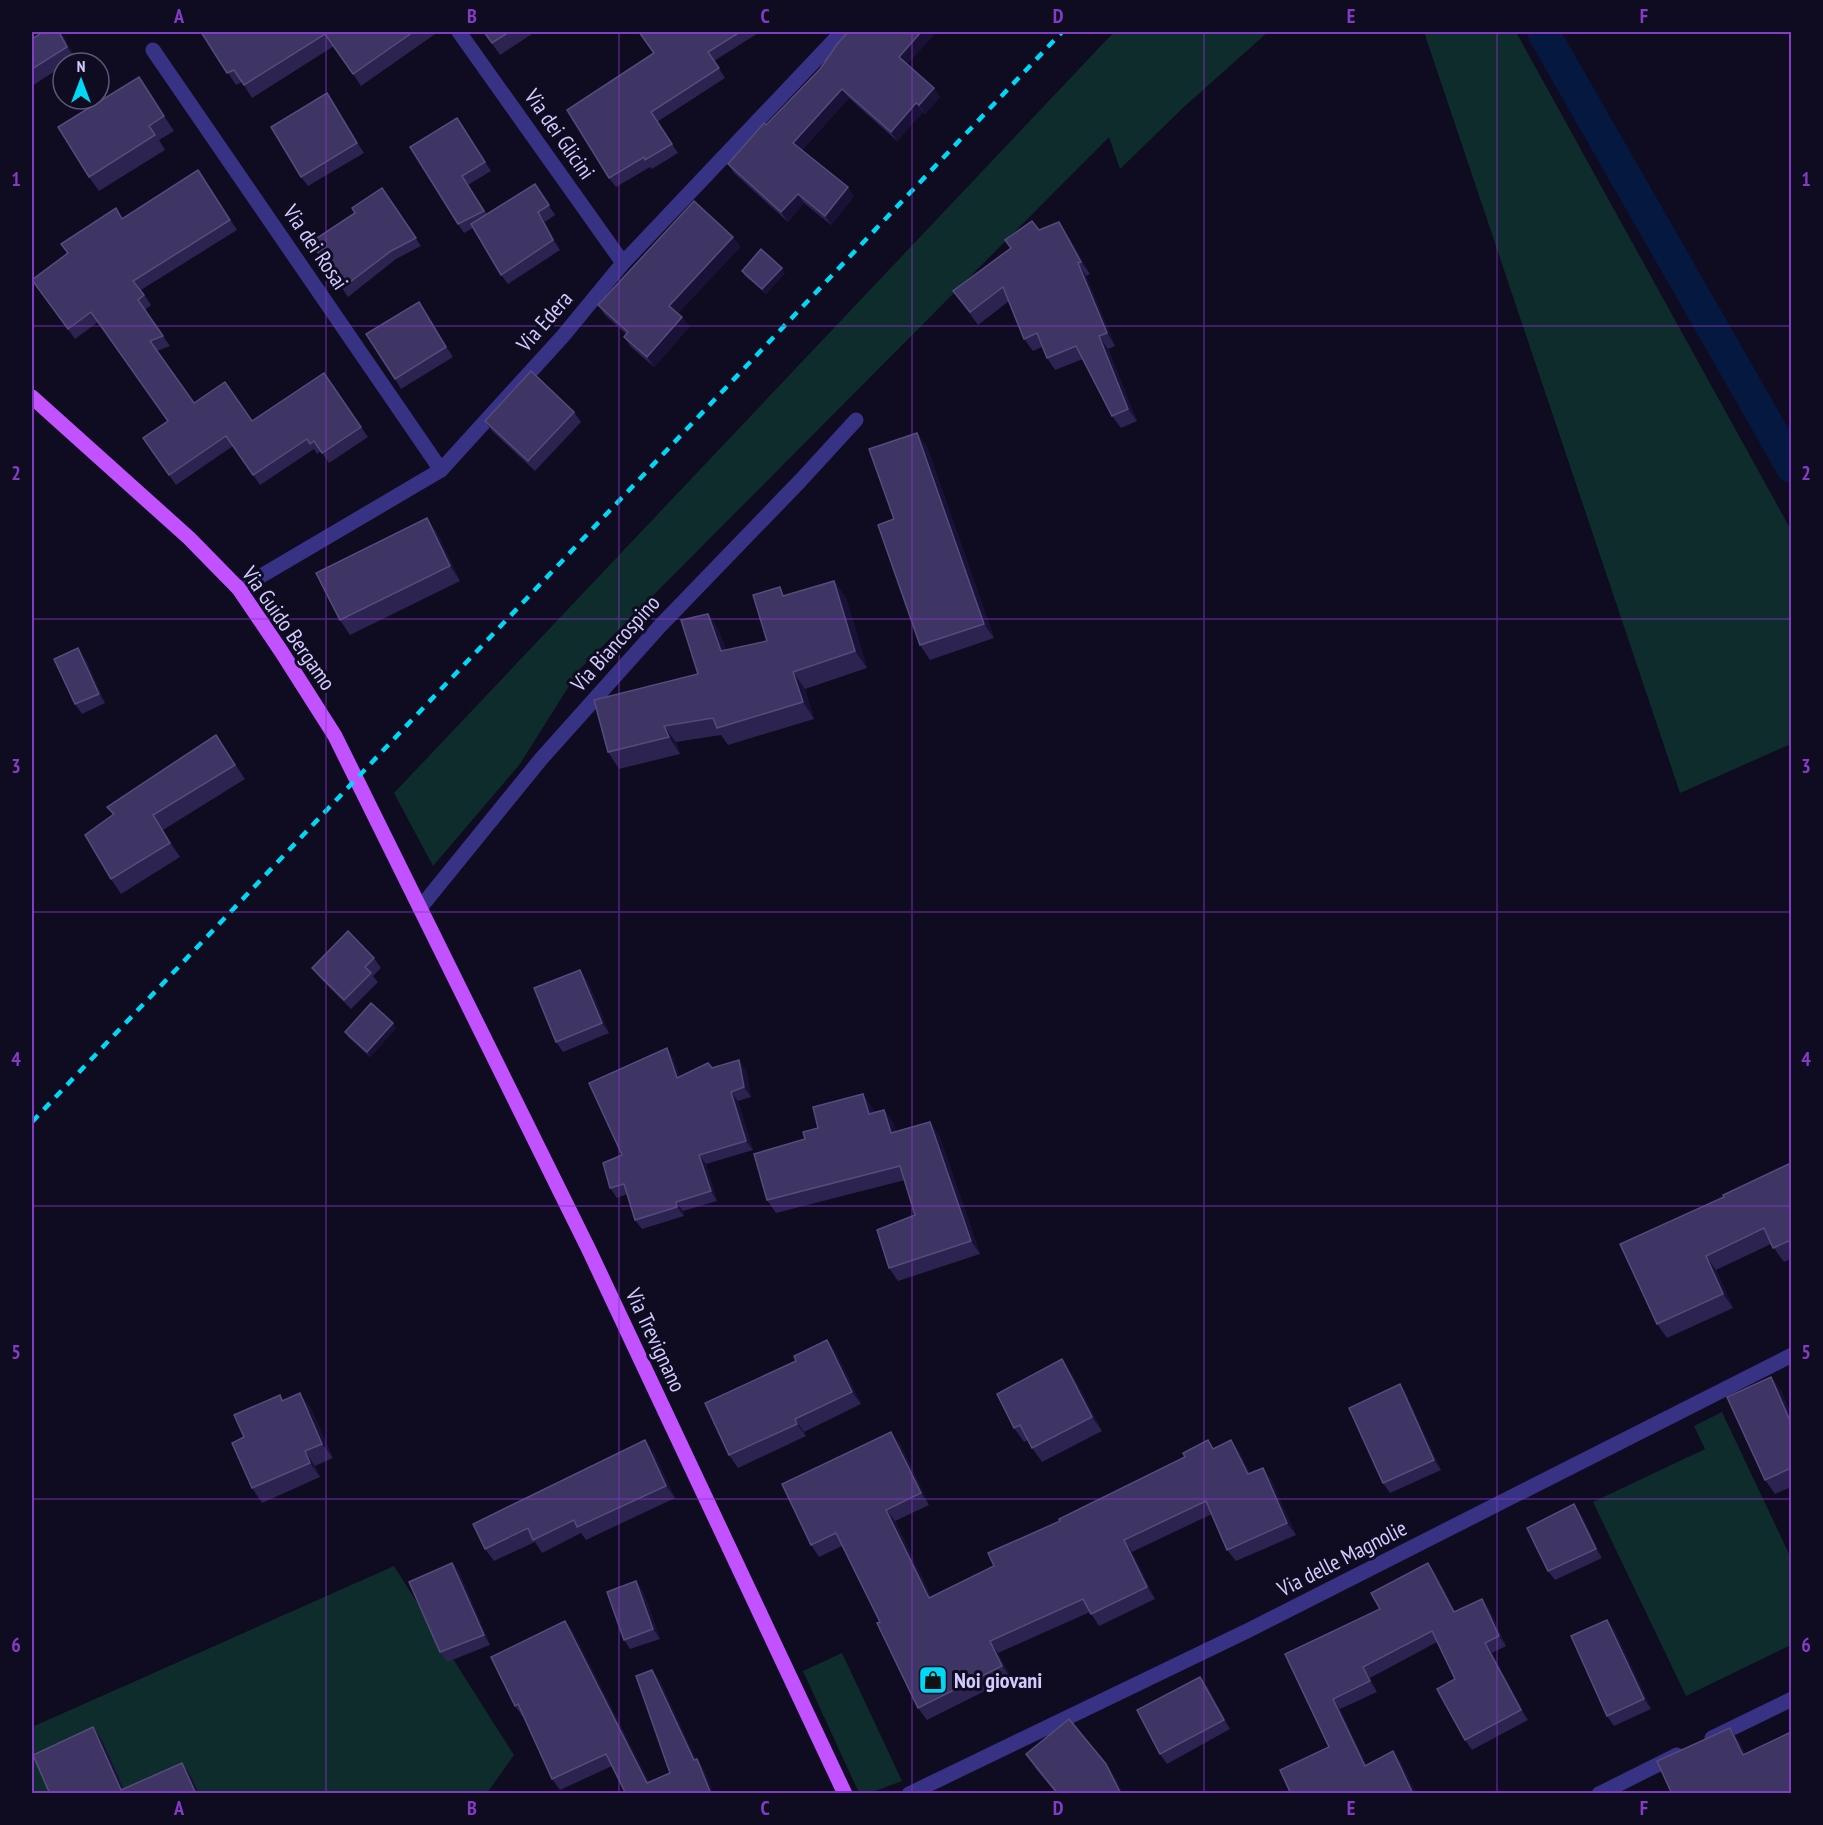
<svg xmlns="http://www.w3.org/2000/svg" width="1823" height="1825" font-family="'PT Sans Narrow',sans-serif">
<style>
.green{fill:#0e2c2b}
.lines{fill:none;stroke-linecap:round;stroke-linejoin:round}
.canal{stroke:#051940;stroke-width:32}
.minor{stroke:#373284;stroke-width:15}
.major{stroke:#c252ff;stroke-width:15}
.rail{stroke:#00d8f6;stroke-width:4.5;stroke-dasharray:9 8;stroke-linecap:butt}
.wall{fill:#2c2351}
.shaded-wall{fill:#191236}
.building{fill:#3e3564;stroke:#554c7c;stroke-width:1.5}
.grid{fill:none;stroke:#843cc5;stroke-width:1.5;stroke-opacity:0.55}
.labels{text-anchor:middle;stroke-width:6;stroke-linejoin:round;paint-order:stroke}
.street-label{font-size:22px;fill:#d2cbff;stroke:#0f0b21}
.poi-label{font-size:22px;font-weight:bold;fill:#d2cbff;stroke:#0f0b21;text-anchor:start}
.neatline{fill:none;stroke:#843cc5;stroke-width:2}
.grid-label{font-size:20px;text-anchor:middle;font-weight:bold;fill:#843cc5}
</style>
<rect width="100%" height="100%" fill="#0f0b21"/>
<g class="green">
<path d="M1114 32H1268L1185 106 1120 169 1109 137 579 670 520 764 433 866 394 793Z"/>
<path d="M1424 32H1516L1791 530V744L1680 793Z"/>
<path d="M1722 1412 1791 1558V1645L1686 1696 1593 1502 1705 1449 1694 1426Z"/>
<path d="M394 1566 514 1755 487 1793H32V1727Z"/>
<path d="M842 1653 902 1781 870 1793H859L803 1671Z"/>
</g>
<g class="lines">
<path class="canal" d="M1543 32 1792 467"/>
<g class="minor">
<path d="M459 32 623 263"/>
<path d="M153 50 441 470"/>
<path d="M239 589 441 470 563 336 623 263 842 32"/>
<path d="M420 908 541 759 660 626 801 480 856 420"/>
<path d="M1712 1738 1792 1699"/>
<path d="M909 1794 1247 1631 1792 1355"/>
<path d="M1599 1794 1677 1755"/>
</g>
<path class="major" d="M32 397 189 538 239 589 281 651 335 736 589 1250 845 1794"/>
<path class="rail" d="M32 1122 1062 32"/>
</g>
<g class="wall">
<path d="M201 32H438L361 86 334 46 252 98 242 82 236 85Z"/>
<path d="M484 32H535L500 55Z"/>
<path d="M639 32H760L714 61 725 78 657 122 678 153 652 169 650 167 616 187 609 178 654 53Z"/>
<path d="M936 32 907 64 934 88 940 97 925 114 923 112 897 141 849 98 802 150 854 196 831 225 804 203 788 222 734 173 728 164 766 125Z"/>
<path d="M63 36 75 58 68 63H63V66L32 86V39Z"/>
<path d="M139 77 174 131 159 140 165 150 99 191 89 177Z"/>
<path d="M334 103 364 153 308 186 301 177Z"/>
<path d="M457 118 491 171 468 185 487 214 535 184 555 215 545 222 560 250 508 284 501 275 473 228 464 233 458 224Z"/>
<path d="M198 170 237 230 141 290 151 305 145 310 170 346 157 351 194 403 252 421 324 373 368 437 329 463 321 451 317 454 314 449 260 485 233 446 176 485 143 438 168 421 98 322 75 339 32 280 67 253 61 244 123 218Z"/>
<path d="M382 188 421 246 396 259 348 297 311 242 355 213Z"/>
<path d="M1067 234 1090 274 1086 276 1115 346 1108 349 1137 421 1121 428 1112 416 1083 359 1055 370 1047 358 1042 347 1033 351 1024 339 1009 301 978 325 953 291 1011 249 1005 240Z"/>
<path d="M733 237 740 247 677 314 682 317 689 327 654 367 631 347 624 337 626 334 605 315 598 305Z"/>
<path d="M742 271 785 273 766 294 745 276Z"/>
<path d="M425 311 453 357 401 389 395 379Z"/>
<path d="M574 412 581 422 535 471 491 430 485 421Z"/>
<path d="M917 433 927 447 994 638 930 660 920 645 894 519Z"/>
<path d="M427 518 437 533 460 581 350 635 340 620Z"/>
<path d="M834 581 846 598 867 668 805 689 814 719 728 745 721 735 676 742 680 754 619 769 608 752 698 674 708 614 719 631 726 650 767 641 786 595Z"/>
<path d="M85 658 105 703 82 714 75 704Z"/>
<path d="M216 735 245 779 163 830 180 857 121 894 111 879 113 815 107 807Z"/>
<path d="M374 958 381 968 373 976 378 982 351 1009 319 977 312 968Z"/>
<path d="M587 980 609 1033 563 1052 556 1042Z"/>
<path d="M396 1028 370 1057 348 1037 345 1032Z"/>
<path d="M673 1058 680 1077 712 1068 746 1070 751 1097 738 1101 753 1150 706 1164 717 1201 683 1211 684 1216 642 1229 635 1220 627 1194 617 1198 610 1188 622 1155Z"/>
<path d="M872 1107 874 1112 884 1110 893 1123 896 1132 939 1135 980 1254 898 1281 889 1268 915 1215 905 1180 776 1213 767 1200 805 1139 818 1128Z"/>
<path d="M1791 1163V1259L1784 1262 1771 1244 1716 1270 1733 1308 1667 1338 1657 1324 1724 1197Z"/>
<path d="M827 1340 836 1353 861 1404 804 1432 806 1436 738 1468 729 1455 796 1361Z"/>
<path d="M1072 1374 1102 1431 1042 1462 1032 1448 1028 1440 1024 1442 1014 1428Z"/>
<path d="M1771 1377 1781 1391 1791 1415V1487L1775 1494 1765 1480Z"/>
<path d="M1400 1384 1406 1394 1441 1470 1390 1493 1383 1483Z"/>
<path d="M280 1395 284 1401 310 1407 333 1458 315 1466 320 1477 262 1503 252 1488 244 1437Z"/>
<path d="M645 1440 654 1453 675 1498 586 1540 581 1533 542 1553 535 1542 494 1561 485 1549Z"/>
<path d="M1231 1440 1239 1452 1250 1473 1263 1468 1271 1480 1296 1535 1236 1561 1227 1550 1212 1514 1132 1552 1155 1599 1099 1626 1090 1612 998 1653 1011 1678 927 1720 918 1708 880 1622 842 1546 819 1557 811 1545 900 1444 929 1505 895 1521 931 1597 994 1566 1060 1521Z"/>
<path d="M1581 1514 1602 1558 1555 1580 1548 1571Z"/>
<path d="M452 1563 459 1572 490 1645 447 1662 440 1652Z"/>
<path d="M1435 1573 1455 1611 1489 1609 1506 1646 1492 1653 1528 1720 1472 1750 1465 1740 1455 1679 1437 1642 1370 1678 1377 1692 1340 1709 1366 1765 1400 1761 1416 1794 1329 1747 1285 1654 1380 1609Z"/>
<path d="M643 1591 660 1639 630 1649 624 1640Z"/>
<path d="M565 1621 573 1632 649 1782 670 1773 652 1670 660 1681 696 1760 705 1771 626 1794 612 1766 560 1790 552 1779 524 1717H523L515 1706Z"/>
<path d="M1614 1629 1651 1709 1614 1726 1607 1716Z"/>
<path d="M1207 1686 1230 1729 1167 1764 1160 1754Z"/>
<path d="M1026 1754 1116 1779 1123 1794H1057L1036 1769Z"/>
</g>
<g class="shaded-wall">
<path d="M59 32H60L63 36 75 58 67 47Z"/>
<path d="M921 32H936L905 66 899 57Z"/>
<path d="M139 77 149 91 174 131 164 116Z"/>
<path d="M934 88 940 97 925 114 919 105Z"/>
<path d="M842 89 849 98 800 152 793 143Z"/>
<path d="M327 93 334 103 364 153 357 143Z"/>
<path d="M916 103 923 112 897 141 891 132Z"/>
<path d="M848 187 854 196 831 225 825 216Z"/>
<path d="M798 194 804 203 788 222 781 212Z"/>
<path d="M538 212 545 222 560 250 553 240Z"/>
<path d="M1059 222 1067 234 1090 274 1081 262Z"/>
<path d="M733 237 740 247 675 316 669 306Z"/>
<path d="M1078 263 1086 276 1115 346 1107 333Z"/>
<path d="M782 268 785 273 766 294 762 289Z"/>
<path d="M419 302 425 311 453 357 446 347Z"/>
<path d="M682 317 689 327 654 367 647 357Z"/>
<path d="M1099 336 1108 349 1137 421 1128 409Z"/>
<path d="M917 433 927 447 994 638 984 624Z"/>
<path d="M427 518 437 533 460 581 450 566Z"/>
<path d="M834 581 846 598 867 668 855 651Z"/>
<path d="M708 614 719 631 732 668 721 651Z"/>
<path d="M78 648 85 658 105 703 99 694Z"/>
<path d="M793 672 805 689 814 719 803 702Z"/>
<path d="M664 726 676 742 680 754 669 737Z"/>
<path d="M153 815 163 830 180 857 170 843Z"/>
<path d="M580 970 587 980 609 1033 602 1023Z"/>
<path d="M393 1023 396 1028 370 1057 367 1052Z"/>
<path d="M667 1048 673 1058 684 1088 677 1078Z"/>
<path d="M739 1060 746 1070 751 1097 744 1087Z"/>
<path d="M731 1092 738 1101 753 1150 746 1141Z"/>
<path d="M863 1094 872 1107 878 1127 869 1114Z"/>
<path d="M884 1110 893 1123 900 1147 891 1133Z"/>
<path d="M930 1122 939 1135 980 1254 971 1241Z"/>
<path d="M699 1155 706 1164 717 1201 711 1191Z"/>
<path d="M676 1202 683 1211 684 1216 677 1207Z"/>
<path d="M1706 1256 1716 1270 1733 1308 1723 1294Z"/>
<path d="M827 1340 836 1353 861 1404 852 1392Z"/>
<path d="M1062 1359 1072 1374 1102 1431 1092 1417Z"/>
<path d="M1771 1377 1781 1391 1791 1415V1423Z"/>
<path d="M1400 1384 1406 1394 1441 1470 1434 1460Z"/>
<path d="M300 1393 310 1407 333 1458 322 1444Z"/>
<path d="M795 1419 804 1432 806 1436 797 1424Z"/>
<path d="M891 1432 900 1444 929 1505 921 1493Z"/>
<path d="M645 1440 654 1453 675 1498 666 1486Z"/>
<path d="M1231 1440 1239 1452 1257 1486 1248 1474Z"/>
<path d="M305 1451 315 1466 320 1477 310 1463Z"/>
<path d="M1263 1468 1271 1480 1296 1535 1287 1523Z"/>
<path d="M1574 1504 1581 1514 1602 1558 1596 1549Z"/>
<path d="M886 1510 895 1521 938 1610 929 1598Z"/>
<path d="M1124 1540 1132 1552 1155 1599 1147 1587Z"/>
<path d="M452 1563 459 1572 490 1645 484 1635Z"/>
<path d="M1428 1563 1435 1573 1461 1622 1454 1612Z"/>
<path d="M636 1581 643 1591 660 1639 653 1629Z"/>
<path d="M1482 1599 1489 1609 1506 1646 1499 1636Z"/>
<path d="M1607 1620 1614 1629 1651 1709 1644 1699Z"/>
<path d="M565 1621 573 1632 655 1794 647 1783Z"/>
<path d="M990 1641 998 1653 1011 1678 1002 1666Z"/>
<path d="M1485 1643 1492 1653 1528 1720 1521 1710Z"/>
<path d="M1363 1667 1370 1678 1377 1692 1370 1681Z"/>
<path d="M652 1670 660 1681 702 1772 694 1760Z"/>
<path d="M1200 1677 1207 1686 1230 1729 1224 1720Z"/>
<path d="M1333 1699 1340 1709 1372 1776 1365 1766Z"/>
<path d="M93 1727 102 1740 126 1794 121 1790Z"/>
<path d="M1730 1728 1740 1742 1753 1770 1743 1755Z"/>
<path d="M1393 1751 1400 1761 1416 1794H1413Z"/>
<path d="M697 1759 705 1771 714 1794H711Z"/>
<path d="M182 1763 191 1776 199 1794H196Z"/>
<path d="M1106 1764 1116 1779 1123 1794H1121Z"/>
</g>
<g class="building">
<path d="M43 32H59L67 47 32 69V39Z"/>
<path d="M201 32H413L353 74 325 34 244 85 234 70 227 73Z"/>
<path d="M484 32H509L492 43Z"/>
<path d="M639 32H740L708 52 719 68 651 112 672 144 645 160 644 157 609 178 567 110 654 53Z"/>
<path d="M848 32H921L899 57 934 88 919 105 916 103 891 132 842 89 793 143 848 187 825 216 798 194 781 212 728 164 764 123 766 125 820 69 838 43Z"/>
<path d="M139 77 164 116 149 126 155 135 89 177 58 127Z"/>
<path d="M327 93 357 143 301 177 271 127Z"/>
<path d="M457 118 485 162 462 176 484 211 458 224 410 147Z"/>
<path d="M198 170 230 220 133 281 144 295 138 300 163 336 150 341 194 403 225 382 252 421 324 373 361 427 322 453 314 441 310 444 307 439 253 475 226 436 169 475 143 438 168 421 91 312 68 329 32 280 68 253 61 244 116 208 122 219Z"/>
<path d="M535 184 549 205 538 212 553 240 501 275 471 224Z"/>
<path d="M382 188 416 238 391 251 342 288 311 242 355 213 352 208Z"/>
<path d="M694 201 733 237 669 306 682 317 647 357 624 337 628 332 598 305Z"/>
<path d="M1032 221 1039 230 1059 222 1081 262 1078 263 1107 333 1099 336 1128 409 1112 416 1076 346 1047 358 1037 333 1024 339 1003 287 970 312 953 291 1011 248 1005 240Z"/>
<path d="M761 249 782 268 762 289 742 271Z"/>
<path d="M419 302 446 347 395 379 366 334Z"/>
<path d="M531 371 574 412 528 461 485 421Z"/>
<path d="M917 433 984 624 920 645 878 525 894 519 869 449Z"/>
<path d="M427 518 450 566 340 620 316 573Z"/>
<path d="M834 581 855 651 793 672 803 702 717 728 713 718 664 726 669 737 608 752 594 700 698 674 681 620 708 614 721 651 767 641 753 595 780 587 783 596Z"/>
<path d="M78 648 99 694 75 704 54 659Z"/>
<path d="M216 735 235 765 153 815 170 843 111 879 85 835 114 814 107 807Z"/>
<path d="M348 931 374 958 365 967 371 973 344 1000 312 968Z"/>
<path d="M580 970 602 1023 556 1042 534 988Z"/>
<path d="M371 1003 393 1023 367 1052 345 1032Z"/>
<path d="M667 1048 677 1078 708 1063 712 1068 739 1060 744 1087 731 1092 746 1141 699 1155 711 1191 676 1202 677 1207 635 1220 624 1184 610 1188 603 1163 622 1155 589 1083Z"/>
<path d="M863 1094 869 1114 884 1110 891 1133 930 1122 971 1241 889 1268 877 1230 915 1215 900 1166 767 1200 754 1154 805 1139 803 1132 818 1128 813 1107Z"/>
<path d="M1791 1163V1240L1773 1248 1764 1228 1706 1256 1723 1294 1657 1324 1620 1244 1724 1197 1723 1195Z"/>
<path d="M827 1340 852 1392 795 1419 797 1424 729 1455 705 1403 796 1361 794 1356Z"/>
<path d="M1062 1359 1092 1417 1032 1448 1020 1425 1014 1428 997 1394Z"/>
<path d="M1771 1377 1791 1423V1468L1765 1480 1727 1397Z"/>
<path d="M1400 1384 1434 1460 1383 1483 1349 1408Z"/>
<path d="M300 1393 322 1444 305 1451 310 1463 252 1488 232 1443 244 1437 234 1415 280 1395 282 1401Z"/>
<path d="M891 1432 921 1493 886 1510 929 1598 994 1566 988 1553 1060 1521 1059 1519 1185 1457 1183 1453 1208 1440 1213 1449 1231 1440 1248 1474 1263 1468 1287 1523 1227 1550 1206 1501 1124 1540 1147 1587 1091 1614 1083 1599 990 1641 1002 1666 918 1708 877 1623 880 1622 836 1533 811 1545 782 1484Z"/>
<path d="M645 1440 666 1486 577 1527 574 1520 533 1540 528 1528 485 1549 473 1524Z"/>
<path d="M1574 1504 1596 1549 1548 1571 1527 1528Z"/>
<path d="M452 1563 484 1635 440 1652 409 1582Z"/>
<path d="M1428 1563 1454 1612 1482 1599 1499 1636 1485 1643 1521 1710 1465 1740 1437 1689 1455 1679 1432 1631 1363 1667 1370 1681 1333 1699 1365 1766 1393 1751 1413 1794H1291L1280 1770 1329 1747 1285 1654 1380 1609 1371 1593Z"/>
<path d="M636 1581 653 1629 624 1640 607 1592Z"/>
<path d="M1607 1620 1644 1699 1607 1716 1571 1636Z"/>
<path d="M565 1621 647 1783 670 1773 636 1676 652 1670 694 1760 697 1759 711 1794H626L606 1754 552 1779 518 1704 515 1706 491 1657Z"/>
<path d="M1200 1677 1224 1720 1160 1754 1137 1710Z"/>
<path d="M1069 1719 1106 1764 1121 1794H1058L1026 1754Z"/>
<path d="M93 1727 121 1790 182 1763 196 1794H50L33 1755Z"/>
<path d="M1730 1728 1743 1755 1791 1732V1793L1790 1794H1672L1657 1761Z"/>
</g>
<path class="grid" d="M326 32V1794M619 32V1794M912 32V1794M1204 32V1794M1497 32V1794M32 326H1792M32 619H1792M32 912H1792M32 1206H1792M32 1499H1792"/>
<defs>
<g id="shop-square" transform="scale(1.5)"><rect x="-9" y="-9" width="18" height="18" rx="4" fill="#00d8f6" stroke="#0f0b21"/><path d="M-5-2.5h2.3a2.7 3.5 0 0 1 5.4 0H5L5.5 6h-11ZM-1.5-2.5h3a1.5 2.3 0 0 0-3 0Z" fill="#111"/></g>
</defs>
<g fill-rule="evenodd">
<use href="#shop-square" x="933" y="1680"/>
</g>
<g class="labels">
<g class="street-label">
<text transform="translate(560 134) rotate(55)" y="8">Via dei Glicini</text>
<text transform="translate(316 247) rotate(56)" y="8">Via dei Rosai</text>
<text transform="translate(544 321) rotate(-49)" y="8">Via Edera</text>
<text transform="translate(289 628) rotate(55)" y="8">Via Guido Bergamo</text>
<text transform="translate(615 643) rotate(-48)" y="8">Via Biancospino</text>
<text transform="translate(656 1340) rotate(65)" y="8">Via Trevignano</text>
<text transform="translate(1342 1558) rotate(-27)" y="8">Via delle Magnolie</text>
</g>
<g class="poi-label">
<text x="954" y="1688">Noi giovani</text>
</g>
</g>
<rect width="1823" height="1825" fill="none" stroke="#0f0b21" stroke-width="66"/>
<g transform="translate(81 81)"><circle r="28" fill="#0f0b21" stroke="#5d587a" stroke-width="1.5"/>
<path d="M0-4.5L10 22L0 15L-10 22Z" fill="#00d8f6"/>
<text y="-9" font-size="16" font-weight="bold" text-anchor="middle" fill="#d2cbff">N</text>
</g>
<rect x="33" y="33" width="1757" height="1759" class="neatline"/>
<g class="grid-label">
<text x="179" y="23">A</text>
<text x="472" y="23">B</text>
<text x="765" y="23">C</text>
<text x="1058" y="23">D</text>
<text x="1351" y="23">E</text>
<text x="1644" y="23">F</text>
<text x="16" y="186">1</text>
<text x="1806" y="186">1</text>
<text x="16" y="480">2</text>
<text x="1806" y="480">2</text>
<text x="16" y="773">3</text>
<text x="1806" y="773">3</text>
<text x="16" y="1066">4</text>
<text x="1806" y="1066">4</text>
<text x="16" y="1359">5</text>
<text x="1806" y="1359">5</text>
<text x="16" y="1652">6</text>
<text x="1806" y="1652">6</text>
<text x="179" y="1815">A</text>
<text x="472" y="1815">B</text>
<text x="765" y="1815">C</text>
<text x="1058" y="1815">D</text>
<text x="1351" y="1815">E</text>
<text x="1644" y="1815">F</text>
</g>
</svg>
